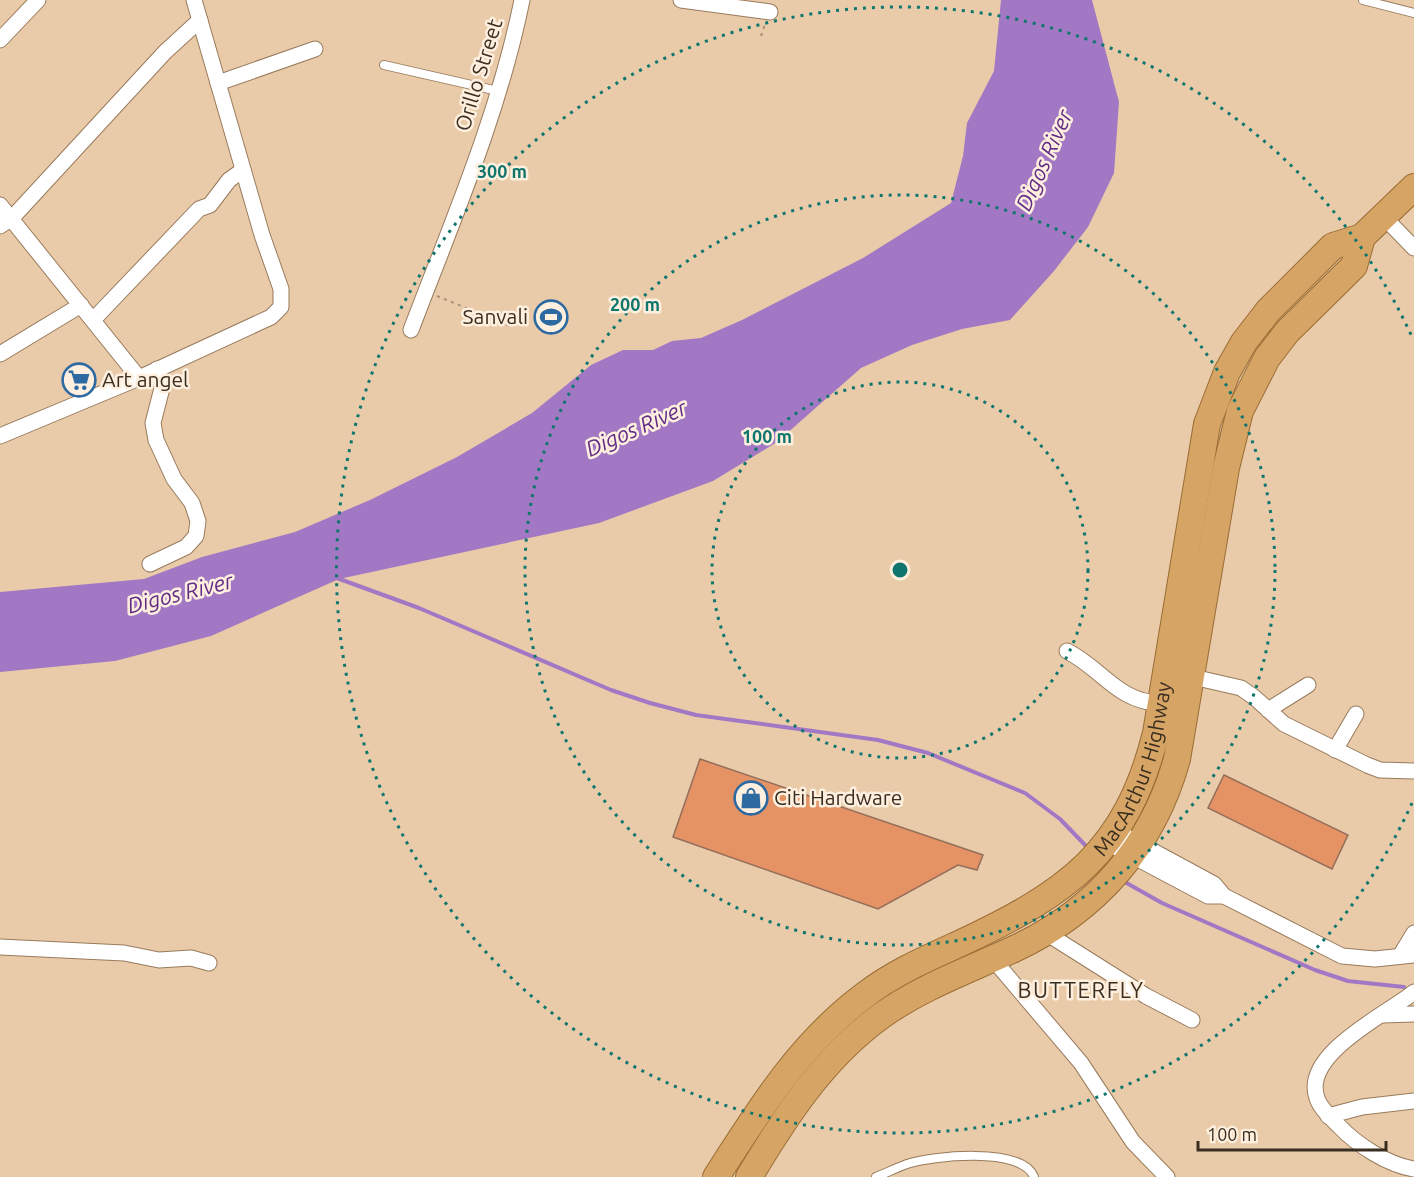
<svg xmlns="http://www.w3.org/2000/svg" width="1414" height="1177" font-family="Ubuntu,sans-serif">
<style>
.water{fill:#a278c4}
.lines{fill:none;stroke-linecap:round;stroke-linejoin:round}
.stream{stroke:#a278c4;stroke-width:4}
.building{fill:#e59265;stroke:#936e5a;stroke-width:1.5}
.service-casing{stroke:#987b5d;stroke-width:10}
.minor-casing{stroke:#987b5d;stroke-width:17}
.trunk-casing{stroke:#996c34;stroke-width:28}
.path{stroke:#a58e74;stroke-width:2;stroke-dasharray:3 4.5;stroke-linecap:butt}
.service{stroke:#fff;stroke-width:8}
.minor{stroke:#fff;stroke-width:15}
.trunk{stroke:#d6a464;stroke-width:26}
.ring{fill:none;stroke:#0f766e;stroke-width:3;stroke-dasharray:3 6}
.labels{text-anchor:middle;stroke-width:5;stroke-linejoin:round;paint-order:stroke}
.street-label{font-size:21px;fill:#3a2e21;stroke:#feefde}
.poi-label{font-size:21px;fill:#3a2e21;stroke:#feefde;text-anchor:start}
.water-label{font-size:22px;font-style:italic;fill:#622c87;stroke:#feefde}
.neighbourhood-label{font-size:22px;letter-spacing:1.5px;fill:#3a2e21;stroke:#feefde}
.centre{fill:#0f766e;stroke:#feefde;stroke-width:3}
.ring-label{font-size:18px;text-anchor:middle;font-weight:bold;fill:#0f766e;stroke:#feefde;stroke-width:5;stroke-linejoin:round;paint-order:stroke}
</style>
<rect width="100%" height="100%" fill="#e9cbaa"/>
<path class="water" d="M1001 0H1092L1119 102 1114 173 1088 227 1054 271 1010 320 962 329 912 345 861 368 777 442 713 481 599 523 339 579 211 636 115 661 0 672V592L144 579 202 557 295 532 370 500 457 457 532 413 591 365 623 350H653L672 341 701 338 742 320 863 258 951 203 963 156 967 123 994 71Z"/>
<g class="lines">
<g class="stream">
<path d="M334 577 419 608 611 690 650 703 696 715 878 740 928 753 1025 793 1060 819 1086 846"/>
<path d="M1123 881 1162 903 1315 970 1348 981 1404 987"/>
</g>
</g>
<g class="building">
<path d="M700 759 983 855 977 870 958 865 878 909 673 837Z"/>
<path d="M1224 775 1348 835 1332 869 1208 808Z"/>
</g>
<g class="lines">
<g class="service-casing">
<g id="service">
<path d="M1363 0 1414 13"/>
<path d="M384 65 498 91"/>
<path d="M876 1177C886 1173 896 1168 907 1164 932 1156 1022 1146 1034 1177"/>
</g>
</g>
<g class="minor-casing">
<g id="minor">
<path d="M681 0 770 12"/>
<path d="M0 40 38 0"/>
<path d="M218 83 315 49"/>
<path d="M0 205 139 378"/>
<path d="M1383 216 1414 248"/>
<path d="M0 226 12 218 165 52 200 20"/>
<path d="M94 319 199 209 210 205 229 180 243 170"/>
<path d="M411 330C452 222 499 114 522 0"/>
<path d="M0 354 81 305"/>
<path d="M0 436 139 378 271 317 281 307V289L262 235 194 0"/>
<path d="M150 564 186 547 196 536 198 521 192 503 174 479 156 440 153 423 162 388 157 369"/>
<path d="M1067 651C1105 671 1115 700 1161 704"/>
<path d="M1193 677 1241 688 1254 697 1284 724 1367 765 1380 770 1414 771"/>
<path d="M1268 710 1308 685"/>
<path d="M1335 750 1356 714"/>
<path d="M1116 831 1214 884 1224 896 1342 956 1375 959 1414 955"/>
<path d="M1108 843 1208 896H1224"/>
<path d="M1046 933 1146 996 1192 1020"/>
<path d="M0 947 124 953 159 960 191 958 209 963"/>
<path d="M1400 956 1414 933"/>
<path d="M992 958 1081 1063 1133 1142 1167 1177"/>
<path d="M1414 992C1389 1013 1301 1054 1317 1098 1320 1108 1331 1118 1339 1126 1357 1145 1388 1165 1414 1169"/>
<path d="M1382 1015 1414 1014"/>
<path d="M1328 1116 1362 1107 1414 1101"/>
</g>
</g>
<g class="trunk-casing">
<g id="trunk">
<path id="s1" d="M716 1177C759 1110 800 1043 865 995 893 973 928 958 961 943 1067 893 1126 853 1156 733L1207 424 1227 372 1244 342 1268 311 1333 246 1362 237 1414 187"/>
<path d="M749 1177C785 1117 823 1058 881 1016 921 987 969 970 1014 949 1096 911 1153 846 1177 759L1226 468 1240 411 1267 358 1287 332 1354 266 1362 237"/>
</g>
</g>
<g class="path">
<path d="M761 36 765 24"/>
<path d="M437 296 510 326"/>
</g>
<use href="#service" class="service"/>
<use href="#minor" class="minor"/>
<use href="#trunk" class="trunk"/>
</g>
<g class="ring">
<circle cx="900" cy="570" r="188"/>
<circle cx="900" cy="570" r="375"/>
<path d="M1412 803A563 563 0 1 1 1412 337"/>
</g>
<defs>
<g id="stadium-ring" transform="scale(1.725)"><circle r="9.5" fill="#feefde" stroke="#2d6aa1" stroke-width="1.5"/><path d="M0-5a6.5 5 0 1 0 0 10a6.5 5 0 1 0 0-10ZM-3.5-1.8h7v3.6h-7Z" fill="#2d6aa1"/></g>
<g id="supermarket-ring" transform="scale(1.725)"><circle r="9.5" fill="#feefde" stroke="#2d6aa1" stroke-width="1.5"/><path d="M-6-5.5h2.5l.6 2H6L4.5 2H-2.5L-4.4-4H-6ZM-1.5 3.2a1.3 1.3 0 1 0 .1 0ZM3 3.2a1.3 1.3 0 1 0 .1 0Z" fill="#2d6aa1"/></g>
<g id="shop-ring" transform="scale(1.725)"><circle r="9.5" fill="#feefde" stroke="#2d6aa1" stroke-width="1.5"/><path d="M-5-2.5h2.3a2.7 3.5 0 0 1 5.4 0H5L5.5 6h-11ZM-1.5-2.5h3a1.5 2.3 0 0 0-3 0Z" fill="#2d6aa1"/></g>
</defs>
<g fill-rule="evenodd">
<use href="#stadium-ring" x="551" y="317"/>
<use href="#supermarket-ring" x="79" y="380"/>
<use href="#shop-ring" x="751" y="798"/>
</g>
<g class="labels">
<g class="street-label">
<text transform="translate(479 75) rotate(-73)" y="7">Orillo Street</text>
<text dy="7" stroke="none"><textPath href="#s1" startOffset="604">MacArthur Highway</textPath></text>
</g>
<g class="poi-label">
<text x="528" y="324" text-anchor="end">Sanvali</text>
<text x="102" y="387">Art angel</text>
<text x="774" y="805">Citi Hardware</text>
</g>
<g class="water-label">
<text transform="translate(1044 160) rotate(-66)" y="8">Digos River</text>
<text transform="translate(636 428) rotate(-24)" y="8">Digos River</text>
<text transform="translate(180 593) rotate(-14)" y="8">Digos River</text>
</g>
<g class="neighbourhood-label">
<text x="1081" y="998">BUTTERFLY</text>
</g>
</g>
<circle cx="900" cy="570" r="9" class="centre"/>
<g class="ring-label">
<text x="502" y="178">300 m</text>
<text x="635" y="311">200 m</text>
<text x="767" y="443">100 m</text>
</g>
<path d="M1198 1141v9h188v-9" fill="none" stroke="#3a2e21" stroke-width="3"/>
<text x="1207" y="1141" font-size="18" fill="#3a2e21" stroke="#feefde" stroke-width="4.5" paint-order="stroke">100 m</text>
</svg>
